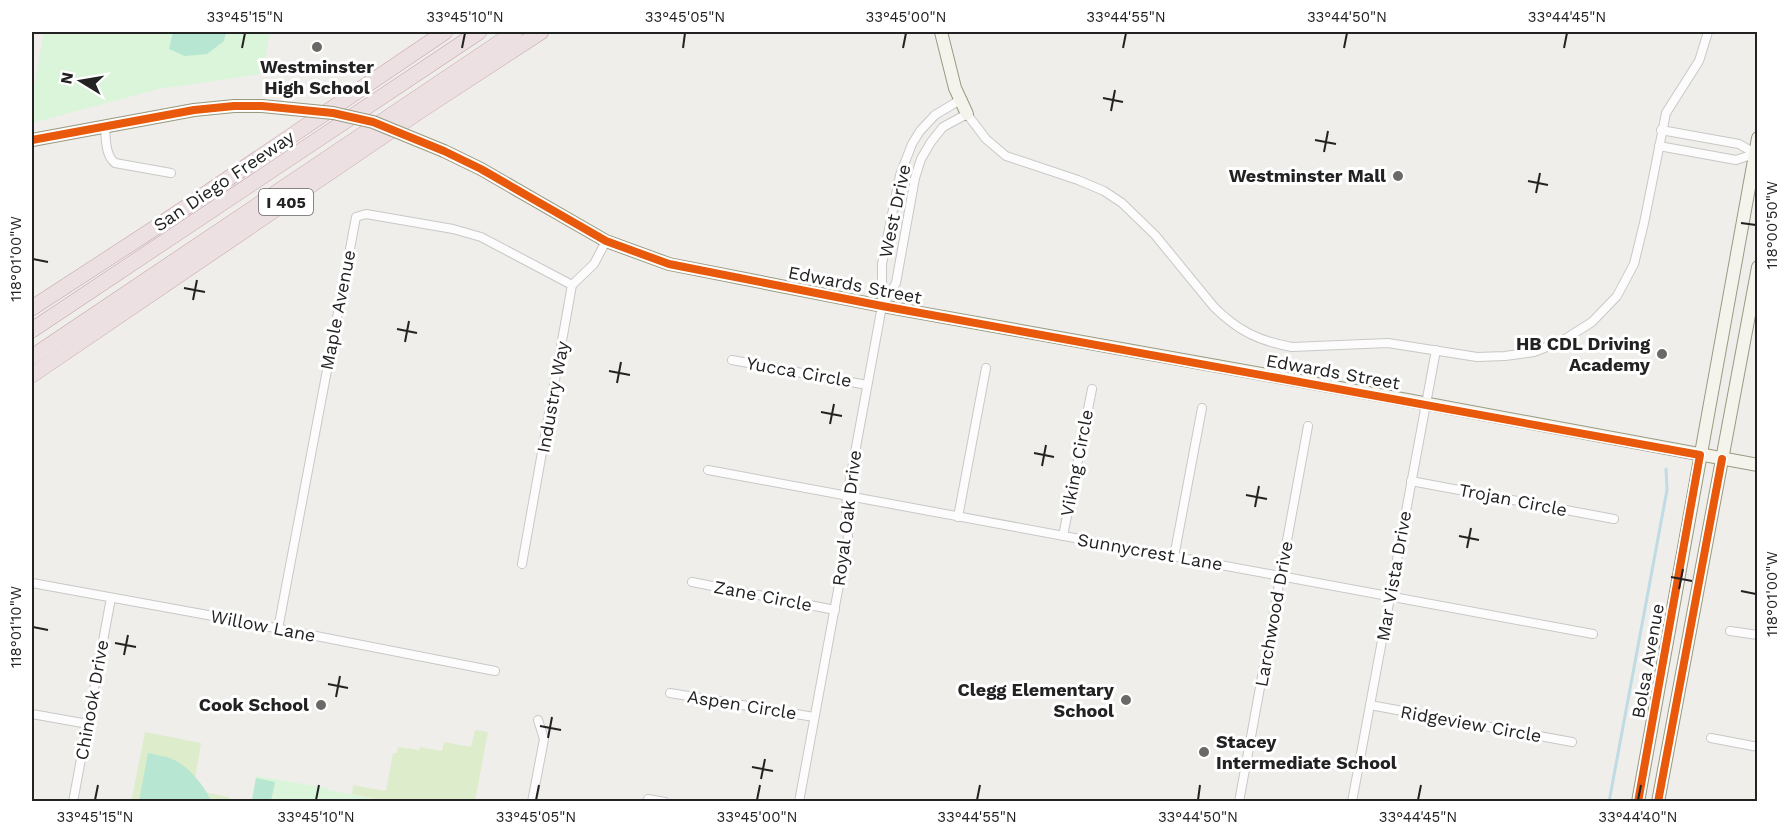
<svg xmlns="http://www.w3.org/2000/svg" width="1789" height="833" font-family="'Work Sans',sans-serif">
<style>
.grass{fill:#ddeccb}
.park{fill:#daf5da}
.pitch{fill:#b7e6d2}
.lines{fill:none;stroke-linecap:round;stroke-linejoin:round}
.stream{stroke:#bfdbe3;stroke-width:3}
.street-casing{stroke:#c9c8c7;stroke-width:10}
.secondary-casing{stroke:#999a82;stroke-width:14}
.highway-casing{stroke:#c5a2ac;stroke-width:16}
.street{stroke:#fdfcfc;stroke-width:8}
.secondary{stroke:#f4f4ed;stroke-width:12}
.highway{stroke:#ece0e2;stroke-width:15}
.secondary-bridge-casing{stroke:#999a82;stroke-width:14;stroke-linecap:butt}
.secondary-bridge{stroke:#f4f4ed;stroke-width:12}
.cycleway-casing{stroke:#fff;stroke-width:11}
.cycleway{stroke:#e8590c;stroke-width:8}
.ticks{fill:none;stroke:#222;stroke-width:2}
.poi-dot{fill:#6a6968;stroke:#fff;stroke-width:2}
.labels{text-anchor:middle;stroke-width:6;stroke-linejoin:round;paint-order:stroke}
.shield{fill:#fff;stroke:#646464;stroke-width:1.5}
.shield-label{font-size:16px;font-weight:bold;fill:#222}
.poi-label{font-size:18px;font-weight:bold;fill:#222;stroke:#fff;text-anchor:end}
.street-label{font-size:18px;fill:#222;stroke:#fff}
.neatline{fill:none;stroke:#222;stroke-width:2}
.ticks-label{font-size:15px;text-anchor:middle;fill:#222}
</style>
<rect width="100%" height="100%" fill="#f0eeeb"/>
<g class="grass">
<path d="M475 730 488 732 475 801H376V799L352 794 353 785 386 791 393 753H397L398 747 419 750 420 747 442 751 444 742 471 747Z"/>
<path d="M145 732 201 743 193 790 229 797V799L237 802H131Z"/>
</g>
<g class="park">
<path d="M44 32H270L262 74 159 89 32 123V86H34Z"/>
<path d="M256 776 327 788 328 790 377 799 376 802H251Z"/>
</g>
<g class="pitch">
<path d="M173 32H226L224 41 207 54 185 56 169 49Z"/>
<path d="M148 753C156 755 165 756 172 759 186 764 206 787 211 801H139Z"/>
<path d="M256 778 275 782 271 801H252Z"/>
</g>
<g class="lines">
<path class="stream" d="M1609 802 1667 490 1666 469"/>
<g class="street-casing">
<g id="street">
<path d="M105 127C106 139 105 155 115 163L171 173"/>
<path d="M1661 130 1739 144 1758 155"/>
<path d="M1659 146 1736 160 1754 154"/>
<path d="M882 306 896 283 915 178 921 159 931 142 943 127 967 114 986 139 1006 156 1078 180 1104 191 1122 203 1155 235 1214 307C1238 331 1259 341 1292 347L1388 343 1477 357 1505 356 1534 352 1562 341 1592 322 1617 296 1634 264 1644 223 1666 113 1699 61 1708 32"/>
<path d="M732 360 867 385"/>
<path d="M708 470 1593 634"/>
<path d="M1411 481 1614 519"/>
<path d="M958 517 986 368"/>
<path d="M1063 536 1092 389"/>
<path d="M1174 557 1202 408"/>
<path d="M522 564 572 285 594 264 606 241"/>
<path d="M692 582 835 610"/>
<path d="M32 583 224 618 495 671"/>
<path d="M278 629 356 217 366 214 453 229 481 237 572 285"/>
<path d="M1730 631 1758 635"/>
<path d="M670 693 814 717"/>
<path d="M1370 705 1572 742"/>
<path d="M32 714 88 724"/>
<path d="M1711 738 1758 747"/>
<path d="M648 799 665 802"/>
<path d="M73 802 111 598"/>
<path d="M532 802 544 739 538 720"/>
<path d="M799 802 848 536 846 513 847 496 882 306V264L900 175 912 144 920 131 935 115 960 100"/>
<path d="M1239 802 1308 426"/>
<path d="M1352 802 1436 350"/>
</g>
</g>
<g class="secondary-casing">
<g id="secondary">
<path d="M941 32 955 88 967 114"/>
<path d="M32 140 194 110 234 106H262"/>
<path d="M444 151 481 169 606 241 669 264 882 306 1407 400 1758 465"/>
<path d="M1638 802 1758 138"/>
<path d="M1658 802 1758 267"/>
</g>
</g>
<g class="highway-casing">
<g id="highway">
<path d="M32 308 161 224 445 32"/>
<path d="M32 330 479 32"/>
<path d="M32 357 515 32"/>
<path d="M32 375 420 111 541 32"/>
</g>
</g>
<use href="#street" class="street"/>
<use href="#secondary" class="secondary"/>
<use href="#highway" class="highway"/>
<g class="secondary-bridge-casing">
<path id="secondary-bridge" d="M262 106 333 113 373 122 444 151"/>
</g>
<use href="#secondary-bridge" class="secondary-bridge"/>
<g class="cycleway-casing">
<g id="cycleway">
<path d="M32 140 194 110 234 106H262L333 113 373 122 444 151 481 169 606 241 669 264 882 306 1700 455 1638 802"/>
<path d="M1658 802 1722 459"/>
</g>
</g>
<use href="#cycleway" class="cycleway"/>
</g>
<path class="ticks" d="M242 48 245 33M462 48 465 33M683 48 685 33M903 48 906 33M1123 48 1126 33M1344 48 1347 33M1564 48 1567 33M1103 98 1123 102M1111 111 1115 90M1315 140 1336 144M1324 152 1328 131M1528 181 1548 185M1536 193 1540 173M1741 223 1756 225M33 259 48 262M184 288 205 292M193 300 197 280M397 329 417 333M405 342 409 321M609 371 630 375M617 383 621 362M821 412 842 416M830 424 834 404M1034 453 1054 457M1042 466 1046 445M1246 495 1267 499M1255 507 1259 486M1459 536 1479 540M1467 548 1471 528M1671 577 1692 581M1679 589 1683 569M1741 591 1756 594M33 627 48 630M115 643 136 647M124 655 128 635M328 684 348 688M336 697 340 676M540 726 561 730M548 738 552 717M752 767 773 771M761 779 765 759M95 800 98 785M316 800 319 785M536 800 539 785M757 800 760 785M977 800 980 785M1198 800 1200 785M1418 800 1421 785M1638 800 1641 785"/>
<g class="poi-dot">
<circle cx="317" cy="47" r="6"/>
<circle cx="1398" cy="176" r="6"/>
<circle cx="1662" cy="354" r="6"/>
<circle cx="1126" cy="700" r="6"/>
<circle cx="321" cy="705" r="6"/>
<circle cx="1204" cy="752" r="6"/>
</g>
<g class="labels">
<rect class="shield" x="259" y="189" width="54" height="26" rx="4.5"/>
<g class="shield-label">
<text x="286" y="208">I 405</text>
</g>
<g class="poi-label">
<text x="317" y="73" text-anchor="middle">Westminster<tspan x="317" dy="21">High School</tspan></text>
<text x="1386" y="182">Westminster Mall</text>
<text x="1650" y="350">HB CDL Driving<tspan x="1650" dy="21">Academy</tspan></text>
<text x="1114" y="696">Clegg Elementary<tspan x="1114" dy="21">School</tspan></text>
<text x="309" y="711">Cook School</text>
<text x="1216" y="748" text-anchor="start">Stacey<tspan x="1216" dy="21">Intermediate School</tspan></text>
</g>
<g class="street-label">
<text transform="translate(224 181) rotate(-34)" y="6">San Diego Freeway</text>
<text transform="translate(895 211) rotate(-78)" y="6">West Drive</text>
<text transform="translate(855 285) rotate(11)" y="6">Edwards Street</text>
<text transform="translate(338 310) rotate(-79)" y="6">Maple Avenue</text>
<text transform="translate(799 372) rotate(10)" y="6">Yucca Circle</text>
<text transform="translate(1333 372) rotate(10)" y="6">Edwards Street</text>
<text transform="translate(553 397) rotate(-80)" y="6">Industry Way</text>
<text transform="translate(1077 463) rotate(-79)" y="6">Viking Circle</text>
<text transform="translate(1513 500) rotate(11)" y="6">Trojan Circle</text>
<text transform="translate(847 518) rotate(-83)" y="6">Royal Oak Drive</text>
<text transform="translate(1150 552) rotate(10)" y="6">Sunnycrest Lane</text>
<text transform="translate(1394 576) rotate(-80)" y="6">Mar Vista Drive</text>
<text transform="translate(763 596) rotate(11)" y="6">Zane Circle</text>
<text transform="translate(1274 614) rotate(-80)" y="6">Larchwood Drive</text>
<text transform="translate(263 626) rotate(11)" y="6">Willow Lane</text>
<text transform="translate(1648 661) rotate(-80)" y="6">Bolsa Avenue</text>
<text transform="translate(92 700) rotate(-80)" y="6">Chinook Drive</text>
<text transform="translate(742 705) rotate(9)" y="6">Aspen Circle</text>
<text transform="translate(1471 724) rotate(10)" y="6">Ridgeview Circle</text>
</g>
</g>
<rect width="1789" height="833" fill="none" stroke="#ffffff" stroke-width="66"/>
<g transform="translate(81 81) rotate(281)" stroke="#ffffff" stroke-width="4.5" paint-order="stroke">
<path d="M0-4.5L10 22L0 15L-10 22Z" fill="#222222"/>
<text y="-9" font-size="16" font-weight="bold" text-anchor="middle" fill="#222222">N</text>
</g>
<rect x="33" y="33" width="1723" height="767" class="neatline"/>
<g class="ticks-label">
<text x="245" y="22">33°45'15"N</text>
<text x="465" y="22">33°45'10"N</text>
<text x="685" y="22">33°45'05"N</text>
<text x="906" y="22">33°45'00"N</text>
<text x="1126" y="22">33°44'55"N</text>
<text x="1347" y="22">33°44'50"N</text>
<text x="1567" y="22">33°44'45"N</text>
<text transform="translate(1772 225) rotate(-90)" y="5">118°00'50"W</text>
<text transform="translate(16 259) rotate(-90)" y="5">118°01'00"W</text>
<text transform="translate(1772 594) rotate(-90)" y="5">118°01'00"W</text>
<text transform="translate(16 627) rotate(-90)" y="5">118°01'10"W</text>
<text x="95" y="822">33°45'15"N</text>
<text x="316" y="822">33°45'10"N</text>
<text x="536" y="822">33°45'05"N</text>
<text x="757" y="822">33°45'00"N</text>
<text x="977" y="822">33°44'55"N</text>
<text x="1198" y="822">33°44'50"N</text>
<text x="1418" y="822">33°44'45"N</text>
<text x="1638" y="822">33°44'40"N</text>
</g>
</svg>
